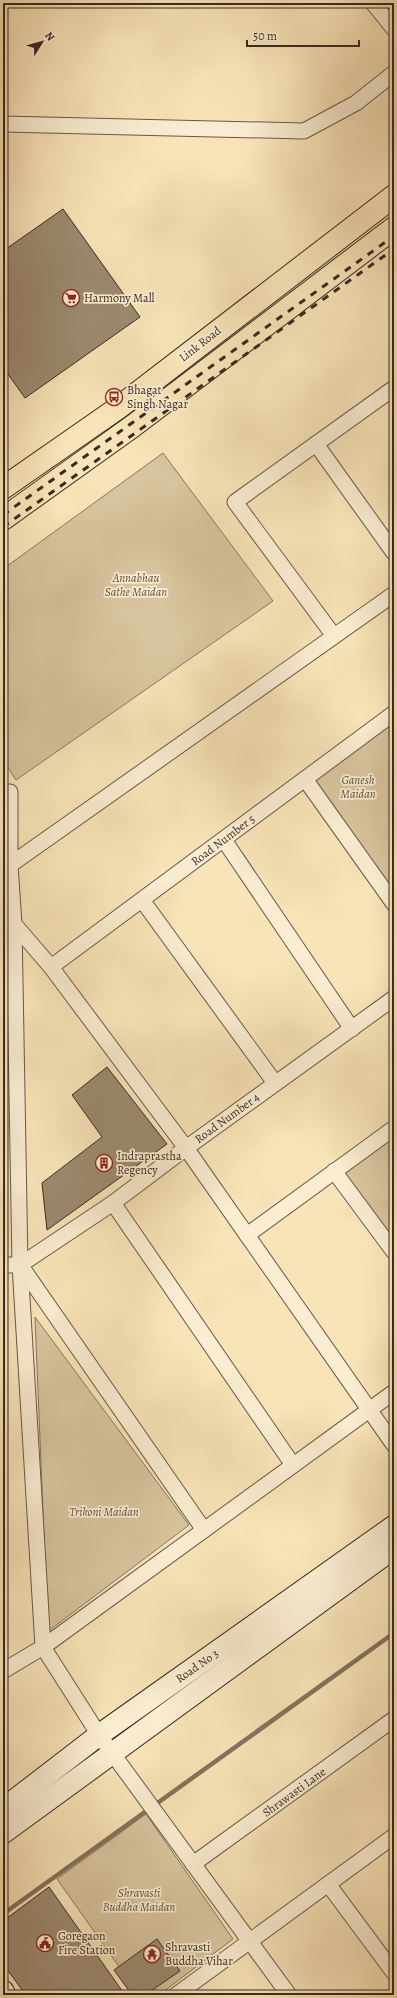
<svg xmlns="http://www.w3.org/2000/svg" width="397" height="1998" font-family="Alegreya,serif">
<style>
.green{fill:#d8c49e;stroke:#887660}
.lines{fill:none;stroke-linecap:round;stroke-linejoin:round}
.stream{stroke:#85735d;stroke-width:4.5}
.building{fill:#9c8a70;stroke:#392922}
.street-casing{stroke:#695848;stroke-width:17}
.secondary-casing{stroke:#392922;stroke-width:23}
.primary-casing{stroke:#392922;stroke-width:24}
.street{stroke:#faedd1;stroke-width:15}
.secondary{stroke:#faedd1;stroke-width:21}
.primary{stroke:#f8e4b8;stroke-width:22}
.rail{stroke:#392922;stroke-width:3;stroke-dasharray:7 7;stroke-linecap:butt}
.labels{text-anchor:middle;stroke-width:3.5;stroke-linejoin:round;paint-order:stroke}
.poi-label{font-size:12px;fill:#392922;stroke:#faedd1;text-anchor:start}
.street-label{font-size:12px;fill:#392922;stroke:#faedd1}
.park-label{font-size:12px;font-style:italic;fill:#615041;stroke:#faedd1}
</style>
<rect width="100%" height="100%" fill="#f8e4b8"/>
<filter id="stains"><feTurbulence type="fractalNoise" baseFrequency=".005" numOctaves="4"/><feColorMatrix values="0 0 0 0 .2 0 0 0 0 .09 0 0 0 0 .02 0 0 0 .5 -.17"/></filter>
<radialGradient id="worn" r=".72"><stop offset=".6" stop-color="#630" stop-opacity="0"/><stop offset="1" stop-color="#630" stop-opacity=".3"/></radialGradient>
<g class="green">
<path d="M163 453 273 601 16 780 3 760V569Z"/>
<path d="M394 719V893L306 779Z"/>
<path d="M394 1128V1244L338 1168Z"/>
<path d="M35 1317 189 1525 43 1635 47 1610Z"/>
<path d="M146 1814 233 1939 159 1995H139L57 1879Z"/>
</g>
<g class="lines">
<path class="stream" d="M3 1914 394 1633"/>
</g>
<g class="building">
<path d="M63 209 140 317 25 398 3 367V251Z"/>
<path d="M107 1067 167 1144 47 1230 42 1183 102 1137 72 1095Z"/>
<path d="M49 1887 125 1995H26L3 1964V1921Z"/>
<path d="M157 1939 180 1971 145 1995H132L114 1970Z"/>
</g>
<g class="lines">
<g class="street-casing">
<g id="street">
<path d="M373 3 394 29"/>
<path d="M3 124 304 131 356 103 394 73"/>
<path d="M316 444 394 553"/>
<path d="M334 636 235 502 394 388"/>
<path d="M305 779 394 904"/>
<path d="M3 792H10V865L14 924 20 1265 43 1647 99 1735 289 1995"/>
<path d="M224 840 352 1029"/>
<path d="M10 865 394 594"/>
<path d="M142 900 275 1083"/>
<path d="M14 924 51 967 186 1148 394 1445"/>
<path d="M51 967 394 713"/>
<path d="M334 1171 394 1252"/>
<path d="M113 1203 293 1465"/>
<path d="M247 1235 394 1128"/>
<path d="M3 1265H20"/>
<path d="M20 1265 113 1203 186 1148 394 998"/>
<path d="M21 1266 204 1530"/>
<path d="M3 1671 43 1647 394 1392"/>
<path d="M193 1864 394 1719"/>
<path d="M328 1884 394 1973"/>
<path d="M176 1995 394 1836"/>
</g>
</g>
<g class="secondary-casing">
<g id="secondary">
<path d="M3 1809 99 1735 394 1526"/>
<path d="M3 1833 394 1548"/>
<path d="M3 1991 5 1995"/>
</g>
</g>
<g class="primary-casing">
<g id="primary">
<path d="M3 488 118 408 394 196"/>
<path d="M3 519 133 426 394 228"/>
</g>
</g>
<use href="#street" class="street"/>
<use href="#secondary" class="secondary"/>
<use href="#primary" class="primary"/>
<g class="rail">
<path d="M3 515 394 236"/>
<path d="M3 527 394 249"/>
</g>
</g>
<defs>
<g id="supermarket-ring" transform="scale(0.9)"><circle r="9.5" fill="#faedd1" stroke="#8f2418" stroke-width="1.5"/><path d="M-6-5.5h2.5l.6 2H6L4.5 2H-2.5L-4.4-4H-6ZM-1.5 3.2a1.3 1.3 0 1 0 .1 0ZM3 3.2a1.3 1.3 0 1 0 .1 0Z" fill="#8f2418"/></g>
<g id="bus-ring" transform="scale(0.9)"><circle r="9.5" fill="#faedd1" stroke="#8f2418" stroke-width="1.5"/><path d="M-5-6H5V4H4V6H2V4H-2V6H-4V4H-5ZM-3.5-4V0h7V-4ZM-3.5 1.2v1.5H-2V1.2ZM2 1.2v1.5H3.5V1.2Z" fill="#8f2418"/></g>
<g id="building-ring" transform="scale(0.9)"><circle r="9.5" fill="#faedd1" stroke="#8f2418" stroke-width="1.5"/><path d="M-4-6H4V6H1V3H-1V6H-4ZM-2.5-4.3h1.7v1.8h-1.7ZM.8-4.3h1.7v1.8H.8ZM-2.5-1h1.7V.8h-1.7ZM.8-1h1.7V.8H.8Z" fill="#8f2418"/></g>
<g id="civic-ring" transform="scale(0.9)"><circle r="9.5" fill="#faedd1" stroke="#8f2418" stroke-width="1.5"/><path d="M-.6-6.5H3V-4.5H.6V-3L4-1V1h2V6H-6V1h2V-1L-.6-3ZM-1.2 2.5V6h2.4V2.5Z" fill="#8f2418"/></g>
<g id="temple-ring" transform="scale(0.9)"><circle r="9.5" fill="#faedd1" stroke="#8f2418" stroke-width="1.5"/><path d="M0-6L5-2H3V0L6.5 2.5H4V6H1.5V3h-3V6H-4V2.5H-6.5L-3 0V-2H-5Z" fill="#8f2418"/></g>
</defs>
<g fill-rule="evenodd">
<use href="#supermarket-ring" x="71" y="298"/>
<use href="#bus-ring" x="114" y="397"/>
<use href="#building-ring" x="104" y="1163"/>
<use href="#civic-ring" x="45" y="1943"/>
<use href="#temple-ring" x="152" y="1954"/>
</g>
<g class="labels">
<g class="poi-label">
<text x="84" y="302">Harmony Mall</text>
<text x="127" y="394">Bhagat<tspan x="127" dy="14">Singh Nagar</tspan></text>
<text x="117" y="1160">Indraprastha<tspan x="117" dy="14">Regency</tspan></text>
<text x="58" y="1940">Goregaon<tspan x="58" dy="14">Fire Station</tspan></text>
<text x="165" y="1951">Shravasti<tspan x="165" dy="14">Buddha Vihar</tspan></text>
</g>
<g class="street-label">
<text transform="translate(200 344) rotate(-38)" y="4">Link Road</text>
<text transform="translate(223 840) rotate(-37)" y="4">Road Number 5</text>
<text transform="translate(227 1118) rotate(-36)" y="4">Road Number 4</text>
<text transform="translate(197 1666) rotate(-35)" y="4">Road No 3</text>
<text transform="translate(294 1792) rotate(-36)" y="4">Shrawasti Lane</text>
</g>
<g class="park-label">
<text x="136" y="582">Annabhau<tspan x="136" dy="14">Sathe Maidan</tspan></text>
<text x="358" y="784">Ganesh<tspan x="358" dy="14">Maidan</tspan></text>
<text x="104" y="1516">Trikoni Maidan</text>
<text x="139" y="1897">Shravasti<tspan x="139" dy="14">Buddha Maidan</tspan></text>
</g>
</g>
<rect width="397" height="1998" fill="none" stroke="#f8e4b8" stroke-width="16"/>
<rect x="4" y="4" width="389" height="1990" fill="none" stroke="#392922" stroke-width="2"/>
<rect x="8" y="8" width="381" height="1982" fill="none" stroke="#392922"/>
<g transform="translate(42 42) rotate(53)" stroke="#faedd1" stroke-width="3" paint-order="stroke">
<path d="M0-3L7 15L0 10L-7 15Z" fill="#392922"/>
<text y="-6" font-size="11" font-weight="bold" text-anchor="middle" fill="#392922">N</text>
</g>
<path d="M247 40v6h112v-6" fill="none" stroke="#392922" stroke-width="2"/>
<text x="253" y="40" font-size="12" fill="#392922" stroke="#faedd1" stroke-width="3" paint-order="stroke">50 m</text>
<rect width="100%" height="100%" filter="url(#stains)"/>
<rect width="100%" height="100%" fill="url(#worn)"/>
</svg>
